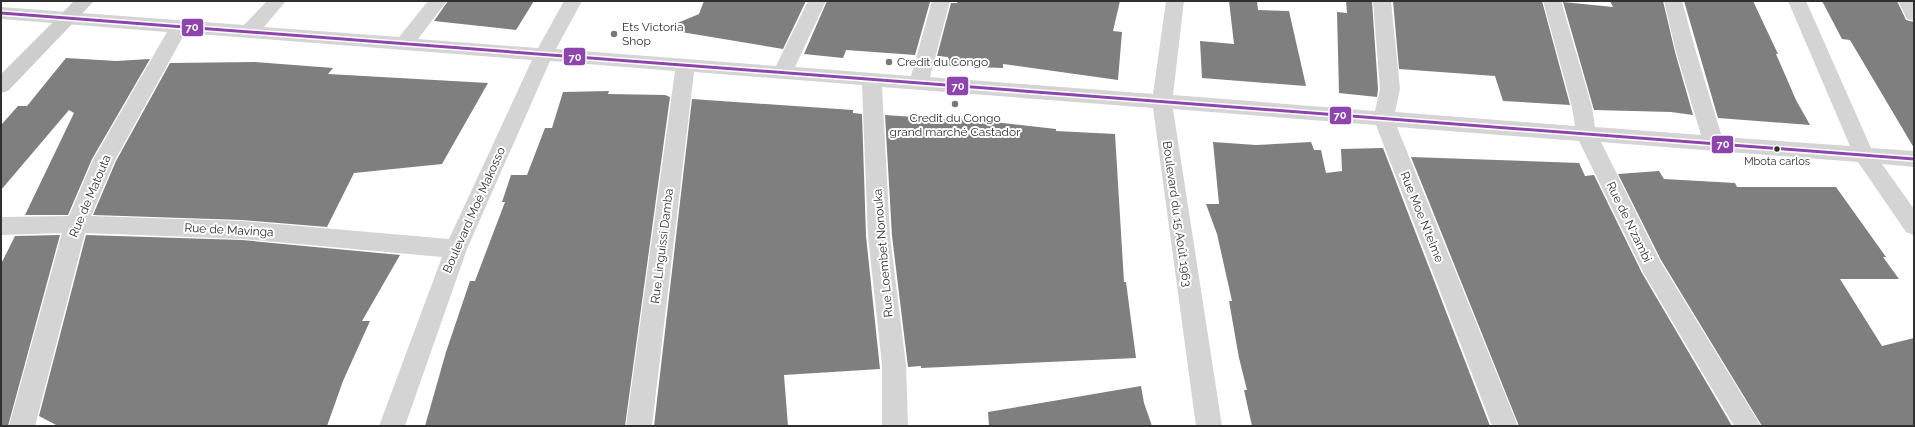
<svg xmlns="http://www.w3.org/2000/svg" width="1915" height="427" font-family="Raleway,sans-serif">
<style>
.building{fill:#7f7f7f}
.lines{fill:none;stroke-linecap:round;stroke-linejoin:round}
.street{fill:#d4d4d4;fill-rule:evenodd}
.secondary{fill:#cdcdcd;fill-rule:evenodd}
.bus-1-casing{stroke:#fff;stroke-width:6}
.bus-1{stroke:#8e44ad;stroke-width:3}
.poi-dot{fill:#787878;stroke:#fff;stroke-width:1.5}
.bus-dot{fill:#2f2f2f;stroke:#fff;stroke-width:1.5}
.labels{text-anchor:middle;stroke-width:4;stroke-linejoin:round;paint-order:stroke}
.bus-label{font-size:11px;fill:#2f2f2f;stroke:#fff}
.poi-label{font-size:12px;fill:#2f2f2f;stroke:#fff;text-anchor:start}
.street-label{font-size:12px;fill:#2f2f2f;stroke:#fff}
.line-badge{stroke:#fff;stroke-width:1.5}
.badge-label{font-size:11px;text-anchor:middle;font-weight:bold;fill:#fff}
</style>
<rect width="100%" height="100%" fill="#fff"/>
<g class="building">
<path d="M448 1H534L516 30 434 21Z"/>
<path d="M704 1H806L783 49 663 29 699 14Z"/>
<path d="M827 1 930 2 915 55 846 50 843 58 804 54Z"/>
<path d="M958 1H1120L1113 31 1122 32 1118 80 1003 64V68L947 66 948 57 937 56 951 3H957Z"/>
<path d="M1229 1H1257L1258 10 1289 11 1306 86 1202 78 1200 41 1234 44Z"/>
<path d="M1346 1H1372L1378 89 1377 97 1339 93 1337 12 1347 13Z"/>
<path d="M1393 1H1542L1570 105 1503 101 1495 76 1399 69Z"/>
<path d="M1610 1H1663L1675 52 1693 115 1671 112 1594 110 1563 2 1613 7Z"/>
<path d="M1684 1H1753L1778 54H1776L1796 100 1810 125 1718 118Z"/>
<path d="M1822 1H1897L1906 20 1914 22V148L1850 40 1842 39Z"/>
<path d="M66 58 116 61 150 59 92 159 68 215H25L74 113 69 110 1 190V125L18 106H27Z"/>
<path d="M255 62 333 68 328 74 488 83 442 164 354 173 327 227 242 220 93 215 116 161 170 63Z"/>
<path d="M609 91 608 94 665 95 670 97 625 426H425L446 352 470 281H475L505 202H502L511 175H527L545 128H552L563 92Z"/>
<path d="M692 99 853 110V113L862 114 866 236 880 369 784 375 788 426H654Z"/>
<path d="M885 115 958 120 959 118 1056 129V131L1115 134 1124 282H1126L1136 358 921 368V366L908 367 892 236Z"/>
<path d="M1213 142 1256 145 1311 142 1314 150H1321L1326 173 1342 171 1341 149 1383 148 1490 426H1252L1244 390H1247L1239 358 1229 301H1232L1217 234 1206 204H1219Z"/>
<path d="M1411 157 1579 163 1585 176 1594 175 1642 273 1732 426H1519Z"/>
<path d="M1659 171 1664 179 1735 183 1737 187H1836L1886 257H1883L1899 279H1840L1882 346 1914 338V426H1762L1661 260 1618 174Z"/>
<path d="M60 235 8 426H1V264L15 236Z"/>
<path d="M86 235 242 240 400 255 362 321H370L343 381 327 426H58L39 416Z"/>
<path d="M1141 386 1144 403 1152 426H989L988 412Z"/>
</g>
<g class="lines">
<g class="street">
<path d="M267 1H286L264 27 399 37 428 1H447L418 39 538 48 564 1H582L556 49 776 66 808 1H826L795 67 911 76 932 1H950L930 77 1153 94 1166 1H1184L1173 95 1375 111 1380 89 1373 1H1391L1400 89 1395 112 1575 126 1572 107 1543 1H1561L1592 107 1595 127 1701 135 1676 52 1664 1H1682L1696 52 1722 137 1850 146 1788 1H1806L1871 148 1914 151V167L1882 164 1914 209V235L1906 232 1858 162 1601 142 1660 261 1761 426H1734L1643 272 1579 141 1397 127 1518 426H1492L1376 125 1173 109 1222 426H1196L1153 108 882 87 890 236 906 365 908 426H882V365L868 236 862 85 694 72 652 426H626L675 71 550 61 467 249 405 426H379L442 257 242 239 85 233 35 426H9L62 233 1 235V217L69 216 93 160 167 32 1 19V7L244 25ZM185 33 532 60 449 239 242 221 91 216 115 160Z"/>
<path d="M1898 1H1914V21L1907 19Z"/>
</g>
<path class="secondary" d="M74 1H94L8 91 1 93V74Z"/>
<g class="bus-1-casing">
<path id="bus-1" d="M1 13 1914 159"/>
</g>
<use href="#bus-1" class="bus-1"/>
</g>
<g class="poi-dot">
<circle cx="614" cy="34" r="4"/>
<circle cx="889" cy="62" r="4"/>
<circle cx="955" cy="104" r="4"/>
</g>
<circle class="bus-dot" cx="1777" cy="149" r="3.5"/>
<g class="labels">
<g class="bus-label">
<text x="1777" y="165">Mbota carlos</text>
</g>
<g class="poi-label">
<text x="622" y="31">Ets Victoria<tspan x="622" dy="14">Shop</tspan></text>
<text x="897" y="66">Credit du Congo</text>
<text x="955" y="122" text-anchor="middle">Credit du Congo<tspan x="955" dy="14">grand marché Castador</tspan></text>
</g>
<g class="street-label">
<text transform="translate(90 196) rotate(-67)" y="4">Rue de Matouta</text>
<text transform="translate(474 210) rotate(-66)" y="4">Boulevard Moé Makosso</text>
<text transform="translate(1177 214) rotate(82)" y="4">Boulevard du 15 Août 1963</text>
<text transform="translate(1422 217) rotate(68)" y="4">Rue Moe N'telme</text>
<text transform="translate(1629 222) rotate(64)" y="4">Rue de N'zambi</text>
<text transform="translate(229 230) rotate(3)" y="4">Rue de Mavinga</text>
<text transform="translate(662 246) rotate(-83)" y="4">Rue Linguissi Damba</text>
<text transform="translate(883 253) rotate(-95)" y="4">Rue Loembet Nonouka</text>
</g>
</g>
<g class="line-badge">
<rect x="181" y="18" width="23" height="19" rx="4" fill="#8e44ad"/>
<rect x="563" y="47" width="23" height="19" rx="4" fill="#8e44ad"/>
<rect x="946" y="76" width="23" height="20" rx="4" fill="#8e44ad"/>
<rect x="1329" y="106" width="23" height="19" rx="4" fill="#8e44ad"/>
<rect x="1711" y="135" width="23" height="19" rx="4" fill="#8e44ad"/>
</g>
<g class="badge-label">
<text x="192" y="31">70</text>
<text x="575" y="61">70</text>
<text x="958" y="90">70</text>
<text x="1340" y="119">70</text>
<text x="1723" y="148">70</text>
</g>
<rect width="1915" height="427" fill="none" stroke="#2f2f2f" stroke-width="4"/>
</svg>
